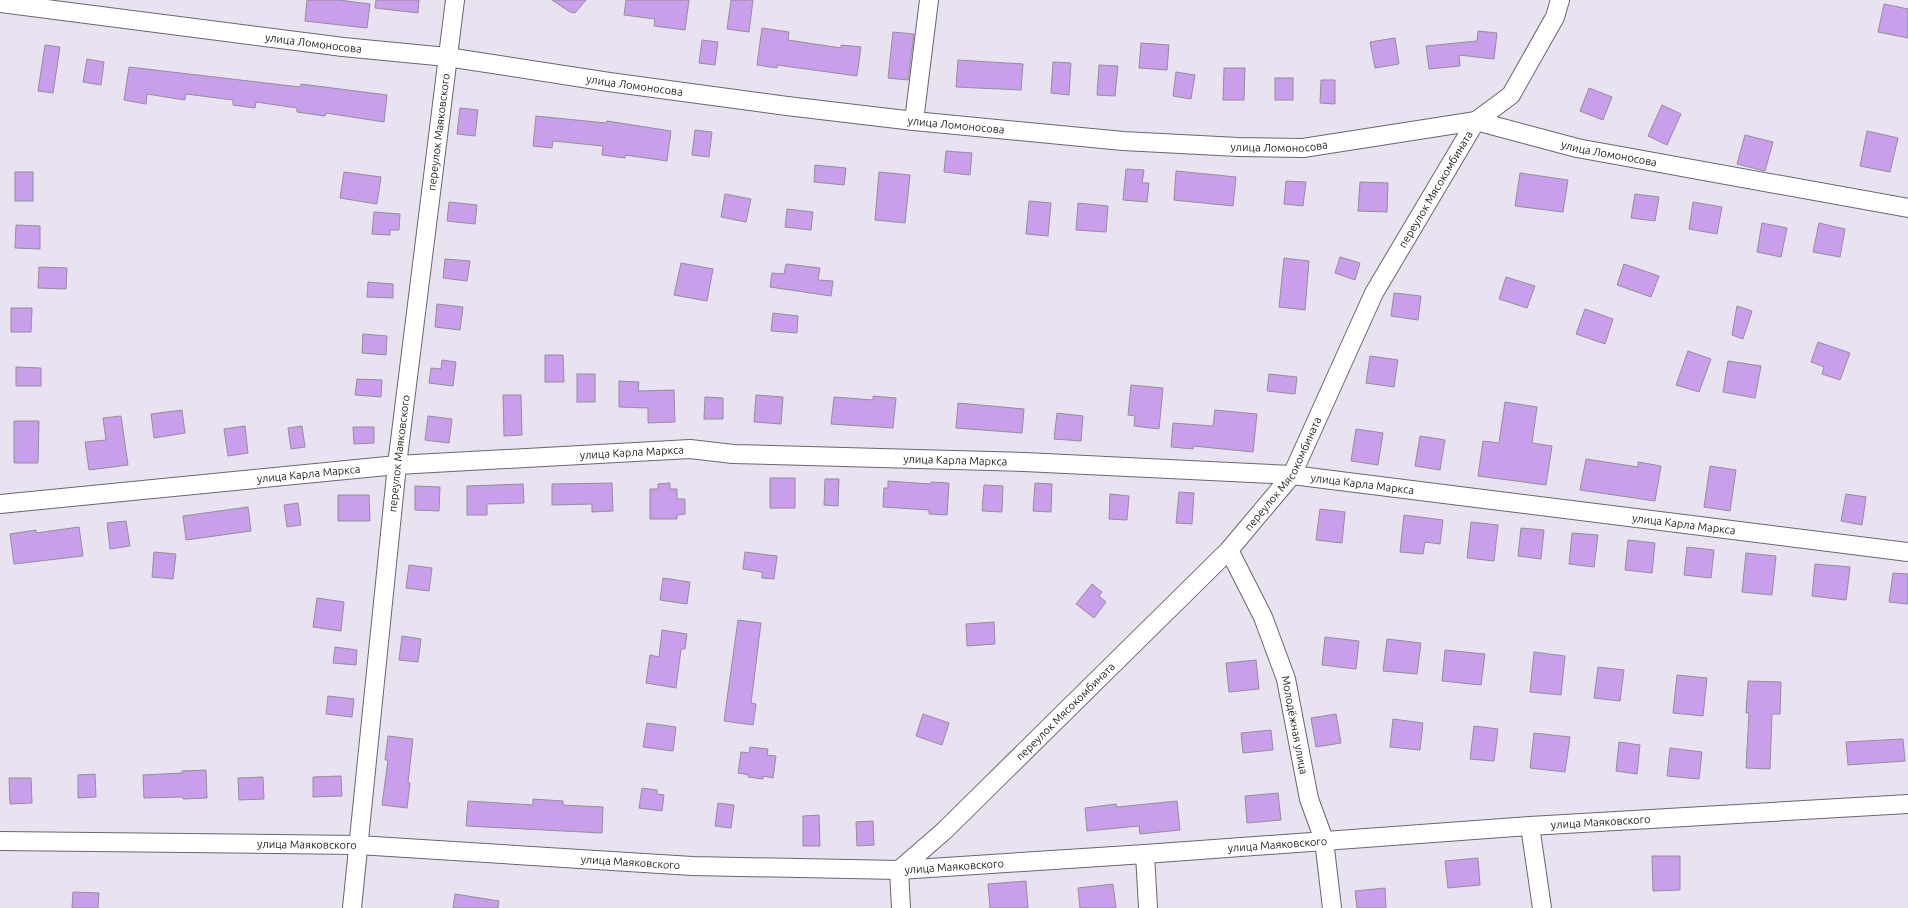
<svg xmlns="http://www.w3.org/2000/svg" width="1908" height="908" font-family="Ubuntu,sans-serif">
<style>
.building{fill:#c99eea;stroke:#948e9a}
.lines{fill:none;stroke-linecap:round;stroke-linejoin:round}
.minor-casing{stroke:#6a6570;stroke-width:20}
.minor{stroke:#fff;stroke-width:18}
.labels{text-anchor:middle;stroke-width:3.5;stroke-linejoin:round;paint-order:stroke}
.street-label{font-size:11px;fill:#252227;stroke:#fff}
</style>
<rect width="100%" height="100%" fill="#e9e3f1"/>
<g class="building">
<path d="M307 0H339L370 4 367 28 305 21Z"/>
<path d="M376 0H419L418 13 375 8Z"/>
<path d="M552 0H586L575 13 570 12Z"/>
<path d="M626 0H689L685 30 654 26 655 19 624 15Z"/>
<path d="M731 0H753L749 32 727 29Z"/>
<path d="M1884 4 1908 9V38L1878 32Z"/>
<path d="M762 28 789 32 788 40 841 48V45L861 47 857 76 777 65V68L757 65Z"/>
<path d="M1478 31 1497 33 1494 59 1459 55 1460 66 1429 69 1426 46 1477 41Z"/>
<path d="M893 32 914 34 908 80 888 78Z"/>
<path d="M1395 38 1399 64 1375 68 1370 42Z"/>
<path d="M702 40 718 42 715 65 699 63Z"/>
<path d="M1141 43 1169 45 1167 70 1139 68Z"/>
<path d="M45 45 60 47 53 93 38 91Z"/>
<path d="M87 59 104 62 101 85 83 82Z"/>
<path d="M958 60 1023 64 1021 90 956 87Z"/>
<path d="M1053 62 1071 63 1069 95 1051 93Z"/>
<path d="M1099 65 1118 66 1115 96 1097 95Z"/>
<path d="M129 67 300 87 301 84 387 95 384 122 326 113 325 116 297 112V108L256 102 255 108 233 105V100L186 94 185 100 147 94 146 104 124 100Z"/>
<path d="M1224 68H1245L1244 100H1223Z"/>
<path d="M1176 72 1195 75 1191 99 1173 96Z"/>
<rect x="1275" y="78" width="18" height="22"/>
<path d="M1321 80H1335V104L1320 103Z"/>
<path d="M1589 88 1612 97 1603 120 1580 111Z"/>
<path d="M1662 105 1681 114 1667 145 1648 136Z"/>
<path d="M460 108 478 110 475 136 457 134Z"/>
<path d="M536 116 606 123 607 121 671 131 667 161 625 155V158L602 155 603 146 553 141 552 148 533 146Z"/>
<path d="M695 130 712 132 709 157 692 155Z"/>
<path d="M1867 131 1898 138 1890 172 1860 166Z"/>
<path d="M1745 135 1773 142 1765 171 1737 164Z"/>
<path d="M946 151 972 153 970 175 944 172Z"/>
<path d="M815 165 846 168 844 185 814 182Z"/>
<path d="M1126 169 1144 170 1142 183H1149L1147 202 1123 200Z"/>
<path d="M1176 171 1236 177 1233 206 1174 200Z"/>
<rect x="15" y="172" width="18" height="29"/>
<path d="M344 172 381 177 377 204 340 198Z"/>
<path d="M879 172 910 175 905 223 875 220Z"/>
<path d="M1520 173 1568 180 1563 212 1515 206Z"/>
<path d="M1286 181 1306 182 1303 206 1284 204Z"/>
<path d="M1360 182 1388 183 1387 212 1358 211Z"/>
<path d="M725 194 751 199 746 222 721 217Z"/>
<path d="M1635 194 1659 197 1655 221 1631 218Z"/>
<path d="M1029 201 1051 203 1048 236 1026 234Z"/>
<path d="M449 202 477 205 475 224 447 221Z"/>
<path d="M1693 202 1722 207 1717 234 1689 229Z"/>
<path d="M1078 203 1108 206 1106 232 1076 230Z"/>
<path d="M787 209 813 212 811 230 785 227Z"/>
<path d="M374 212 400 214 399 230H390V235L372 234Z"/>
<path d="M1762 223 1787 228 1781 257 1757 252Z"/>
<path d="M1819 223 1845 229 1840 257 1813 252Z"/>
<path d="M16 225 40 226V249L15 248Z"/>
<path d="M1340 257 1360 263 1355 280 1335 273Z"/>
<path d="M1284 258 1309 261 1305 310 1279 307Z"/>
<path d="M445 259 470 261 467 281 443 278Z"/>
<path d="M681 263 713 269 707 301 674 295Z"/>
<path d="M786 264 820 268 818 280 833 281 831 296 770 287 772 273 784 274Z"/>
<path d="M1624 264 1659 276 1651 297 1617 285Z"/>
<path d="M39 267 67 268 66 289 38 288Z"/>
<path d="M1506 277 1535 286 1527 308 1499 299Z"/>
<path d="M368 282 393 284V298L367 297Z"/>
<path d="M1394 293 1421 296 1418 320 1391 316Z"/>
<path d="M437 304 463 307 460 330 435 327Z"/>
<path d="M1737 306 1752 311 1743 339 1732 335Z"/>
<path d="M11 308H32L31 332H11Z"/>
<path d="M1585 309 1613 319 1605 344 1576 334Z"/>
<path d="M773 313 798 316 797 333 771 331Z"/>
<path d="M363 334 387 336 386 355 362 353Z"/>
<path d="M1818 342 1850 353 1840 380 1822 374 1824 367 1811 362Z"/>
<path d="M1688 351 1711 359 1699 392 1676 385Z"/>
<path d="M545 355H563L564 382H545Z"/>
<path d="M1370 356 1398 360 1394 387 1366 383Z"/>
<path d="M442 360 456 362 453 386 429 383 431 368 441 369Z"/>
<path d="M1728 361 1761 366 1755 398 1723 392Z"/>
<path d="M16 367 41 368V386H16Z"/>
<rect x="577" y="374" width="18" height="28"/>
<path d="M1269 374 1297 377 1295 394 1267 391Z"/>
<path d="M357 379 382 380 381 397 355 395Z"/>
<path d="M619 381 639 382 638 391 674 390 675 422 648 423V408L619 407Z"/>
<path d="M1131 385 1163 388 1159 429 1134 426 1135 416 1128 415Z"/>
<path d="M503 395H521L522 435 504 436Z"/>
<path d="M756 395 783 397 781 424 754 422Z"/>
<path d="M873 396 896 398 893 428 831 424 834 397 873 400Z"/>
<path d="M705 397 723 398V419H704Z"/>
<path d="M1505 402 1537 407 1532 443 1552 446 1546 485 1478 476 1483 441 1499 443Z"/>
<path d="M958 403 1024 409 1022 433 956 428Z"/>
<path d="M182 410 185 433 154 438 151 414Z"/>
<path d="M1215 410 1257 414 1253 452 1193 446V449L1171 447 1173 423 1213 426Z"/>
<path d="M1057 413 1083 416 1081 441 1054 439Z"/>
<path d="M121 416 128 465 89 470 85 442 106 440 103 418Z"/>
<path d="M428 416 452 419 449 443 425 440Z"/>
<path d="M14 421H39L38 463H14Z"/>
<path d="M245 426 248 453 228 456 224 429Z"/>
<path d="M302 426 305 447 291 449 288 428Z"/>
<path d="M353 427H374V443L354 444Z"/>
<path d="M1356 429 1383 433 1378 465 1351 461Z"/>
<path d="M1420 436 1445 440 1440 470 1415 466Z"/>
<path d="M1586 459 1638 467V462L1661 466 1655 501 1580 490Z"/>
<path d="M1710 466 1736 470 1730 511 1704 507Z"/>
<rect x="770" y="478" width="25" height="30"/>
<path d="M825 479H839L838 506 824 505Z"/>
<path d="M888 481 931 484V482L949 483 947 515 929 514V510L883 507 884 488H888Z"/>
<path d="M612 483 613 511 592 512V504L552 505V484Z"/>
<path d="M670 483V489H677V499H685V514L677 515V519H650V489H658V484Z"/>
<path d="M1035 483 1052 484 1051 512 1033 511Z"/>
<path d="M523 484 524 503 487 504V515H467V486Z"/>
<path d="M984 485 1003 486 1002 512 982 511Z"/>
<path d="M415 486 440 487 439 511 415 510Z"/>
<path d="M1179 492 1194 493 1192 524 1176 523Z"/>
<path d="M1110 494 1129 496 1127 520 1109 519Z"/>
<path d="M1846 494 1866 497 1862 525 1841 521Z"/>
<path d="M338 495H369L370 521H338Z"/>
<path d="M298 503 301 525 287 527 284 505Z"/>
<path d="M248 507 251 531 186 540 183 516Z"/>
<path d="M1320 509 1345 512 1342 543 1316 540Z"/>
<path d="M1404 515 1443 520 1440 544 1425 542 1423 554 1400 552Z"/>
<path d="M126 521 130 546 110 549 107 523Z"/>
<path d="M1471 522 1498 525 1494 561 1467 558Z"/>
<path d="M79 527 83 556 14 564 10 534 36 530V533Z"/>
<path d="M1521 528 1544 530 1541 559 1518 556Z"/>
<path d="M1572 533 1598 535 1594 567 1569 564Z"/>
<path d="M1628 540 1655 543 1652 573 1625 570Z"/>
<path d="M1687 547 1714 550 1711 578 1684 575Z"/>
<path d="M154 552 176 554 173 579 152 577Z"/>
<path d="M745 552 777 556 774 579 762 578V572L743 569Z"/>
<path d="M1746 553 1776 556 1772 595 1742 592Z"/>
<path d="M1815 564 1850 567 1846 600 1812 596Z"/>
<path d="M409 565 432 568 429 591 406 588Z"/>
<path d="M1893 573 1908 574V604L1889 602Z"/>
<path d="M663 578 690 582 687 604 660 600Z"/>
<path d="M1092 584 1102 592 1099 596 1106 602 1094 618 1076 604Z"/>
<path d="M317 598 344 602 341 631 313 627Z"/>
<path d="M738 620 761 623 751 703 756 704 753 725 724 721Z"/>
<path d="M994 622 995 644 967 646 966 624Z"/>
<path d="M662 630 687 634 685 649H681L676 688 646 683 650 655 659 657Z"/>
<path d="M402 636 421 639 418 662 399 660Z"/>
<path d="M1325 637 1359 641 1356 669 1322 665Z"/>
<path d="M1387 639 1421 643 1417 674 1383 671Z"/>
<path d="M335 647 357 650 356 665 333 663Z"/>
<path d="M1445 650 1485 654 1481 685 1442 681Z"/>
<path d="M1534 652 1565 656 1561 695 1530 692Z"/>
<path d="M1256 660 1259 689 1229 692 1226 663Z"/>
<path d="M1598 667 1624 670 1620 701 1594 698Z"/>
<path d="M1677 675 1707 678 1703 716 1673 713Z"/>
<path d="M1748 681 1781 682 1780 714H1772L1770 769 1746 768 1749 713H1746Z"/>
<path d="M328 696 354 699 352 717 326 714Z"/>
<path d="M923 714 949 723 942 745 916 736Z"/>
<path d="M1336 714 1341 743 1316 747 1311 718Z"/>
<path d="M1393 719 1423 723 1420 750 1390 747Z"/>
<path d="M647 723 676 727 673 751 643 747Z"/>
<path d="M1474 726 1498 729 1494 761 1470 759Z"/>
<path d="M1271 730 1273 750 1243 753 1241 733Z"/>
<path d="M1534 733 1570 737 1565 772 1530 768Z"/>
<path d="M388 736 413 739 408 782 410 783 407 808 382 805 388 760H385Z"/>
<path d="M1903 739 1905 761 1848 765 1846 742Z"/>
<path d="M1619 742 1640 745 1637 774 1616 771Z"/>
<path d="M750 747 768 749 767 755 776 756 773 778 763 776V779L748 777 749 775 738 773 741 752 749 753Z"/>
<path d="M1670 748 1702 752 1699 779 1667 776Z"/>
<path d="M206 770 207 798 183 799V797L144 798 143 775 182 773V771Z"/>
<path d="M95 774 96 797 78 798V775Z"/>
<path d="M341 776 342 796 313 797V777Z"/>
<path d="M263 777 264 799 239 800 238 778Z"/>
<path d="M9 778H31L32 803 10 804Z"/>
<path d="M642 788 657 790V794L664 795 662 811 639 808Z"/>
<path d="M1278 793 1281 820 1247 823 1245 796Z"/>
<path d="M533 799 563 801V805L603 807 602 833 466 826 468 801 533 805Z"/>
<path d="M1177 801 1180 830 1140 834 1139 826 1087 831 1085 808 1116 804 1117 807Z"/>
<path d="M718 803 734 805 731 828 715 826Z"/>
<path d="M819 815 820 846H803V816Z"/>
<path d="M873 821 874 845 857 846 856 822Z"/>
<path d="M1652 856H1680V890L1653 891Z"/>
<path d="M1478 858 1480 885 1448 888 1445 861Z"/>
<path d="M1026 881 1028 908H990L988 884Z"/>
<path d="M1113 884 1116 908H1080L1078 888Z"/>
<path d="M1385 888 1386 908H1357L1355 891Z"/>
<path d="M73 892 99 893 98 908H72Z"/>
<path d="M455 894 499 901 498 908H453Z"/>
</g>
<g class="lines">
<g class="minor-casing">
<g id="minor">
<path id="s1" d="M0 3 343 47 447 57 609 82 787 106 914 121 1123 141 1238 147 1303 148 1476 121 1577 148 1908 208"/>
<path d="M914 121 929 0"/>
<path id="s2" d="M0 504 397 465 690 449 733 454 1024 462 1292 475 1908 552"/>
<path id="s3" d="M1229 550 1263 617 1286 679 1309 799 1324 840 1332 908"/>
<path d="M1530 826 1542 908"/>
<path id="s4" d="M0 841 358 845 692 866 899 870 1145 854 1530 826 1908 804"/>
<path d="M1145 854 1148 908"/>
<path id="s5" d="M352 908 397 465 455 0"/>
<path id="s6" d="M901 908 899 870 944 831 1229 550 1292 475 1374 293 1476 121 1511 95 1555 17 1560 0"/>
</g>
</g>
<use href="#minor" class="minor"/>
</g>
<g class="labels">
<g class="street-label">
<text dy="4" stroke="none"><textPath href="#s1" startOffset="316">улица Ломоносова</textPath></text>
<text dy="4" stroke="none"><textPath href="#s1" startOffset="640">улица Ломоносова</textPath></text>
<text dy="4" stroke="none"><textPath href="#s1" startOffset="964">улица Ломоносова</textPath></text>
<text dy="4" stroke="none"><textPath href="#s5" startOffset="781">переулок Маяковского</textPath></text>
<text dy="4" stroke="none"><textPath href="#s1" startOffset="1288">улица Ломоносова</textPath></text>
<text dy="4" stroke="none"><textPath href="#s1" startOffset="1624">улица Ломоносова</textPath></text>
<text dy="4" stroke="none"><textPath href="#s6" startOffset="916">переулок Мясокомбината</textPath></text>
<text dy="4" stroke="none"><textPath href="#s2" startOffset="634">улица Карла Маркса</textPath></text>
<text dy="4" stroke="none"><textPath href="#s5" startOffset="457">переулок Маяковского</textPath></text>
<text dy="4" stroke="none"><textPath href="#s2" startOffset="958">улица Карла Маркса</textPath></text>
<text dy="4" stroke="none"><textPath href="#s6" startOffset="592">переулок Мясокомбината</textPath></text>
<text dy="4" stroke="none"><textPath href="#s2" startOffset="310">улица Карла Маркса</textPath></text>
<text dy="4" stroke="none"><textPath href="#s2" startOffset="1366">улица Карла Маркса</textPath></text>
<text dy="4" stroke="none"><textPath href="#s2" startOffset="1690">улица Карла Маркса</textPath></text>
<text dy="4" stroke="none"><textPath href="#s6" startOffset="268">переулок Мясокомбината</textPath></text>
<text dy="4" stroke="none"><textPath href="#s3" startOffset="188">Молодёжная улица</textPath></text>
<text dy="4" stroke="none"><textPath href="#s4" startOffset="1603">улица Маяковского</textPath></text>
<text dy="4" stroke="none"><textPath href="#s4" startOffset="307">улица Маяковского</textPath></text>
<text dy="4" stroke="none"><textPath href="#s4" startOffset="1279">улица Маяковского</textPath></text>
<text dy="4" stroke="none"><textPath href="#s4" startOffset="631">улица Маяковского</textPath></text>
<text dy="4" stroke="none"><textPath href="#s4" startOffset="955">улица Маяковского</textPath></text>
</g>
</g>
</svg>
